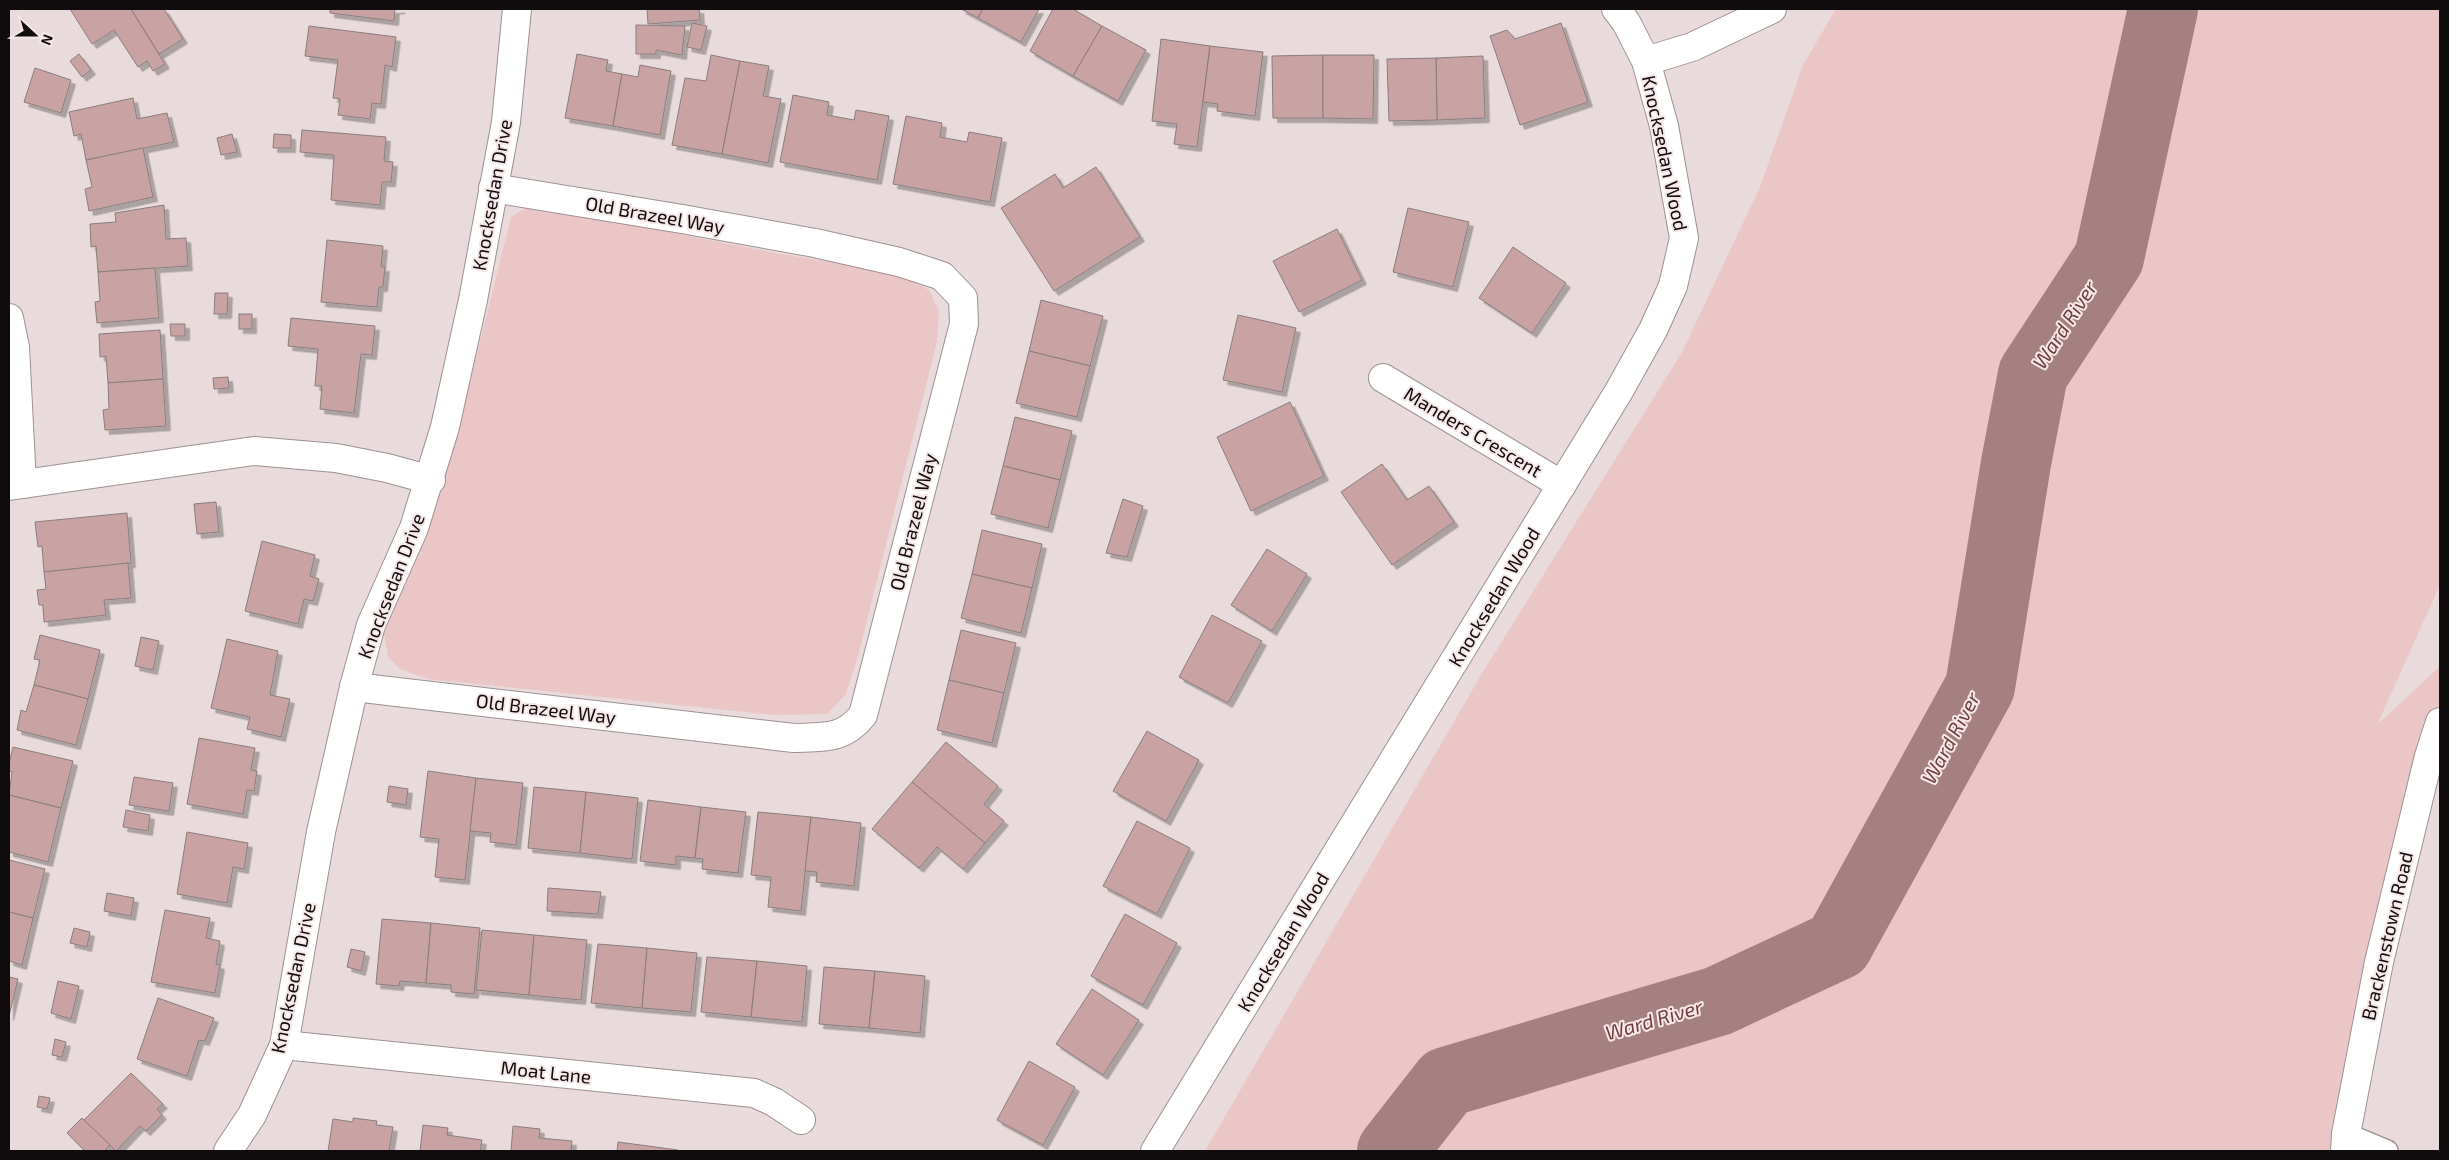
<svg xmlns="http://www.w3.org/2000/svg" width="2449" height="1160" font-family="'Exo 2',sans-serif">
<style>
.green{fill:#ebc6c7}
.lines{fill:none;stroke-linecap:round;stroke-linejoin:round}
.river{stroke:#a58081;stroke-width:70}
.building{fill:#c9a2a3;stroke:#897d7d;filter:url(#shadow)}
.service-casing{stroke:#9d9090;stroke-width:24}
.minor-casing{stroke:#9d9090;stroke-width:30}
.tertiary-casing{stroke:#9d9090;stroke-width:30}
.service{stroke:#fff;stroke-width:21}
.minor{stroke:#fff;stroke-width:28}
.tertiary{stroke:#fff;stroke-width:28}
.labels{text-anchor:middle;stroke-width:4;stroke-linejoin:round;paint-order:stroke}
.street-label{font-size:19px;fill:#100b0c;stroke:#f6e8e8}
.water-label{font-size:20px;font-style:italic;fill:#703a3e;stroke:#f6e8e8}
</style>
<defs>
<filter id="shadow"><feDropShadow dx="4.5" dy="4.5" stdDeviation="0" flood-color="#0004"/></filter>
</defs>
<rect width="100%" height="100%" fill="#e9dbdb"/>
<g class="green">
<path d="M1836 9H2440V585L2377 725 2440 666V722L2348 1151H1205L1481 675 1682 352 1760 187 1803 65Z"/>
<path d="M526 208H546L775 253 899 273 929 290 939 311 937 341 858 656 846 694 827 714 773 715 428 679 400 669 388 657 384 633 428 529 456 438 511 217Z"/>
</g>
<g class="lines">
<path class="river" d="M1392 1151 1446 1082 1718 1001 1838 945 1980 687 2016 463 2033 374 2109 258 2163 9"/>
</g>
<g class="building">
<path d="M70 9H131L165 64 153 71 147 61 138 67 114 30 92 44Z"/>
<path d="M131 9H164L183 39 159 54Z"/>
<path d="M330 9H401H395L394 21 330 13Z"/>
<path d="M647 9H699L700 20 648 24Z"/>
<path d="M961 9H983L978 18Z"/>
<path d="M983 9H1039L1021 42 978 18Z"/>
<path d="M1053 9H1073L1102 26 1073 76 1030 51Z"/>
<path d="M692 23 707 26 701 50 687 47Z"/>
<path d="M1561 23 1588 102 1520 125 1490 36 1507 30 1515 39Z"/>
<path d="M636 25 685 26 682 55 656 50V54H636Z"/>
<path d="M309 26 396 37 392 67 385 65 381 104 372 103 370 119 338 115 340 99 333 98 338 60 305 56Z"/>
<path d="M1102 26 1146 50 1118 101 1073 76Z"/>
<path d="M1161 39 1210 46 1197 147 1174 144 1177 124 1152 121Z"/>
<path d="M1210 46 1263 52 1255 116 1217 111 1218 104 1203 102Z"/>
<path d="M79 54 91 70 82 77 70 61Z"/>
<path d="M577 54 608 60 606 71 622 74 613 126 565 118Z"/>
<path d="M711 55 740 61 722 154 672 145 685 78 706 81Z"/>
<path d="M1323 55V118H1273L1272 56Z"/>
<path d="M1323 55H1374L1373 119 1323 118Z"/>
<path d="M1483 56 1485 118 1437 120 1436 58Z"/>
<path d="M1436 58 1437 120 1389 121 1387 59Z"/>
<path d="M740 61 769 66 763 96 781 99 768 163 722 154Z"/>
<path d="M640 65 671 71 660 135 613 126 622 74 638 77Z"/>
<path d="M35 68 71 80 61 113 24 102Z"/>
<path d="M793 95 829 102 827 115 854 120 856 110 889 116 877 180 780 162Z"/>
<path d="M133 98 137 119 167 113 174 142 86 160 81 134 74 136 69 112Z"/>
<path d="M906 116 942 123 940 137 967 142 969 132 1002 138 990 202 893 184Z"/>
<path d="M302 130 386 137 384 161 393 162 391 182H382L380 205 331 200 334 155 300 152Z"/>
<path d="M232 134 237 152 221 155 217 138Z"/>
<path d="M274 134 291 135V148H273Z"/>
<path d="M143 148 153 197 89 211 85 189 92 187 86 160Z"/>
<path d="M1096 167 1140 237 1054 291 1001 208 1055 174 1063 188Z"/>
<path d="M164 205 166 239 186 238 188 266 98 272 96 246 91 247 90 224 116 222 115 213Z"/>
<path d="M1408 208 1469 222 1453 287 1393 272Z"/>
<path d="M1337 229 1362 280 1299 312 1273 261Z"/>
<path d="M327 240 383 246 381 267H385L383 287H379L377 307 321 302Z"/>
<path d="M1513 247 1566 283 1532 333 1479 298Z"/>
<path d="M155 268 159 318 97 323 95 302 100 301 98 272Z"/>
<path d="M215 293H228L227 314H214Z"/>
<path d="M1041 300 1103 316 1090 366 1029 351Z"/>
<rect x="239" y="314" width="13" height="15"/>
<path d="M1238 315 1296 328 1282 392 1223 380Z"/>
<path d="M291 318 375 326 372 355 361 354 354 413 320 409 322 386H315L318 349 288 346Z"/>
<path d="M170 324H185V336H171Z"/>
<path d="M160 330 163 379 108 383 106 356 100 357 99 334Z"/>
<path d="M1029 351 1090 366 1077 417 1016 403Z"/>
<path d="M228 377 229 388 214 389 213 378Z"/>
<path d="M163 379 166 426 105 430 103 410 109 409 108 383Z"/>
<path d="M1290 402 1324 476 1251 511 1217 437Z"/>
<path d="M1015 417 1072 431 1060 480 1003 466Z"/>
<path d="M1382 464 1407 500 1429 486 1454 522 1392 565 1341 492Z"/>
<path d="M1003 466 1060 480 1048 528 991 514Z"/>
<path d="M1123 499 1143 506 1127 557 1106 553Z"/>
<path d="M216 502 219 532 197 534 194 504Z"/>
<path d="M127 513 131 563 44 572 42 546 38 547 35 522Z"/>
<path d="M982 530 1042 544 1032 588 972 574Z"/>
<path d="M262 541 315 555 310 576 319 579 313 601 304 599 298 624 245 611Z"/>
<path d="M1267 549 1307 574 1272 631 1231 605Z"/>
<path d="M128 563 131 598 104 600 106 615 44 622 43 605H39L37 590 46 589 44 572Z"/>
<path d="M972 574 1032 588 1021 633 961 618Z"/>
<path d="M1212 615 1262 641 1228 703 1179 677Z"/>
<path d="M961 630 1016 643 1004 693 949 680Z"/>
<path d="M40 635 100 650 88 699 34 685 40 660 34 659Z"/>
<path d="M141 637 159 641 153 670 135 666Z"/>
<path d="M227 639 278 651 270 695 290 699 281 737 247 729 250 717 211 708Z"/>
<path d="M949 680 1004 693 992 743 937 730Z"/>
<path d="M34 685 88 699 76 745 17 730 21 710 26 712Z"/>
<path d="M1147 731 1199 760 1166 821 1113 791Z"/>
<path d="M199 738 255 748 251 770 257 771 254 791 247 790 243 814 187 804Z"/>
<path d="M946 742 998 786 984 804 1004 821 985 843 912 782Z"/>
<path d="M13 747 73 761 61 808 9 795 12 772 9 771V764Z"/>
<path d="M428 771 476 778 465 880 435 877 439 839 420 837Z"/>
<path d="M134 777 173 783 169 811 129 805Z"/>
<path d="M476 778 523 783 516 845 490 842 491 833 470 831Z"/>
<path d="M912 782 985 843 963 869 937 847 919 868 872 829Z"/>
<path d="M389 786 408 789 406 805 387 802Z"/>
<path d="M534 787 586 792 580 853 528 848Z"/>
<path d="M586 792 638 798 632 859 580 853Z"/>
<path d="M9 795 61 808 48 862 9 852Z"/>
<path d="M648 800 701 807 695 858 676 856V865L640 861Z"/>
<path d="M701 807 746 812 738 873 702 869 703 859 695 858Z"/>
<path d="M126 810 150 815 148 831 123 827Z"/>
<path d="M758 812 811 817 801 911 768 907 771 877 751 875Z"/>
<path d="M811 817 861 823 854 886 816 882 817 872 805 871Z"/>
<path d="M1137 821 1190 848 1157 914 1103 886Z"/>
<path d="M187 832 248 843 244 869 233 867 227 903 177 894Z"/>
<path d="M9 860 45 869 33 918 9 912Z"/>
<path d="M548 888 601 892 598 914 547 911Z"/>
<path d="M107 893 134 898 131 916 104 911Z"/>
<path d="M165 910 210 918 206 938 220 941 216 964 220 965 215 993 151 982Z"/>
<path d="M9 912 33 918 22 965 9 961Z"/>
<path d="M1125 914 1177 943 1143 1005 1091 976Z"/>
<path d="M382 919 431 923 426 983 400 981 399 986 376 984Z"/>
<path d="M431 923 480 928 474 994 451 992V985L426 983Z"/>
<path d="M74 928 90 932 87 947 70 943Z"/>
<path d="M482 930 534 935 529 995 476 990Z"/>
<path d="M534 935 587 940 581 1000 529 995Z"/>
<path d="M598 944 647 948 642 1008 591 1003Z"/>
<path d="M647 948 697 953 691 1012 642 1008Z"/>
<path d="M351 949 365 952 361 971 347 967Z"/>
<path d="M707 957 757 961 751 1017 701 1012Z"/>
<path d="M757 961 807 966 802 1022 751 1017Z"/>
<path d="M824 967 875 971 869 1028 819 1024Z"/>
<path d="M875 971 925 976 920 1033 869 1028Z"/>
<path d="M9 977 18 979 9 1016Z"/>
<path d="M58 981 79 986 71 1019 51 1013Z"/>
<path d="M1092 989 1139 1020 1103 1075 1056 1044Z"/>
<path d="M158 998 214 1018 205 1041 199 1040 187 1076 137 1059Z"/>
<path d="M55 1039 66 1042 62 1057 52 1055Z"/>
<path d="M1029 1061 1075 1087 1043 1145 997 1120Z"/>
<path d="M131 1073 163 1104 157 1109 162 1115 146 1131 140 1126 116 1151 84 1120Z"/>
<path d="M39 1096 50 1098 47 1109 37 1107Z"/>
<path d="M82 1118 110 1145 104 1151H85L67 1133Z"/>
<path d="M353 1118 377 1121 376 1125 393 1127 389 1151H328L333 1119 353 1122Z"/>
<path d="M423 1125 448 1128 447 1135 482 1140 480 1151H420Z"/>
<path d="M513 1126 540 1129 539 1138 572 1141 571 1151H511Z"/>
<path d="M618 1142 678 1150V1151H617Z"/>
</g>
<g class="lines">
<g class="service-casing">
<path id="service" d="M2346 1134 2387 1151"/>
</g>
<g class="minor-casing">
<g id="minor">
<path d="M1646 61 1692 47 1772 9"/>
<path d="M9 318 15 347 22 484"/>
<path d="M1383 378 1562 485"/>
<path d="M9 486 254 451 336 458 387 468 431 480"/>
<path d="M354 687 794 738C824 737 843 740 863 715L964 324 963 298 942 276 899 262 815 243 682 219 493 188"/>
<path d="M284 1045 754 1093 774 1102 801 1120"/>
<path d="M228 1151 252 1115 284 1045 321 832 354 687 371 625 414 528 445 427 473 300 506 122 517 9"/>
<path d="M1155 1151 1619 391 1653 330 1673 286 1684 238 1664 126 1646 61 1626 22 1616 9"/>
</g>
</g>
<g class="tertiary-casing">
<path id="tertiary" d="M2345 1151 2346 1134 2379 962 2429 756 2440 722"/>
</g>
<use href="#service" class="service"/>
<use href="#minor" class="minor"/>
<use href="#tertiary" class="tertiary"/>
</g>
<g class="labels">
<g class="street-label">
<text transform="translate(1665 153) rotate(78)" y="7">Knocksedan Wood</text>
<text transform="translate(492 195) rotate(-80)" y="7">Knocksedan Drive</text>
<text transform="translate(655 215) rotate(10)" y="7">Old Brazeel Way</text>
<text transform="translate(1473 432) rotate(31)" y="7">Manders Crescent</text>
<text transform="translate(913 522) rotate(-76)" y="7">Old Brazeel Way</text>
<text transform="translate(391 586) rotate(-69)" y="7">Knocksedan Drive</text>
<text transform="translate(1494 597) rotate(-59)" y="7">Knocksedan Wood</text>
<text transform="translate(546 709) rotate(7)" y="7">Old Brazeel Way</text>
<text transform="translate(2387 936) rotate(-77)" y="7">Brackenstown Road</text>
<text transform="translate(1283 942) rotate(-59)" y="7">Knocksedan Wood</text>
<text transform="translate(293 978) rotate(-78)" y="7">Knocksedan Drive</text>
<text transform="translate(546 1072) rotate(6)" y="7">Moat Lane</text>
</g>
<g class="water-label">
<text transform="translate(2065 325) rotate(-57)" y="7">Ward River</text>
<text transform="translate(1951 738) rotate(-62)" y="7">Ward River</text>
<text transform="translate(1654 1020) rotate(-16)" y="7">Ward River</text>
</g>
</g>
<rect width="2449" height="1160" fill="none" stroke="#100b0c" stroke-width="20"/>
<g transform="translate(35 35) rotate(111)" stroke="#f6e8e8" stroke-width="4" paint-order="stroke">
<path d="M0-4L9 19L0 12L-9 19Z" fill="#100b0c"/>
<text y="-8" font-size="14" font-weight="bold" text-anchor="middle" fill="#100b0c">N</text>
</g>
</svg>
